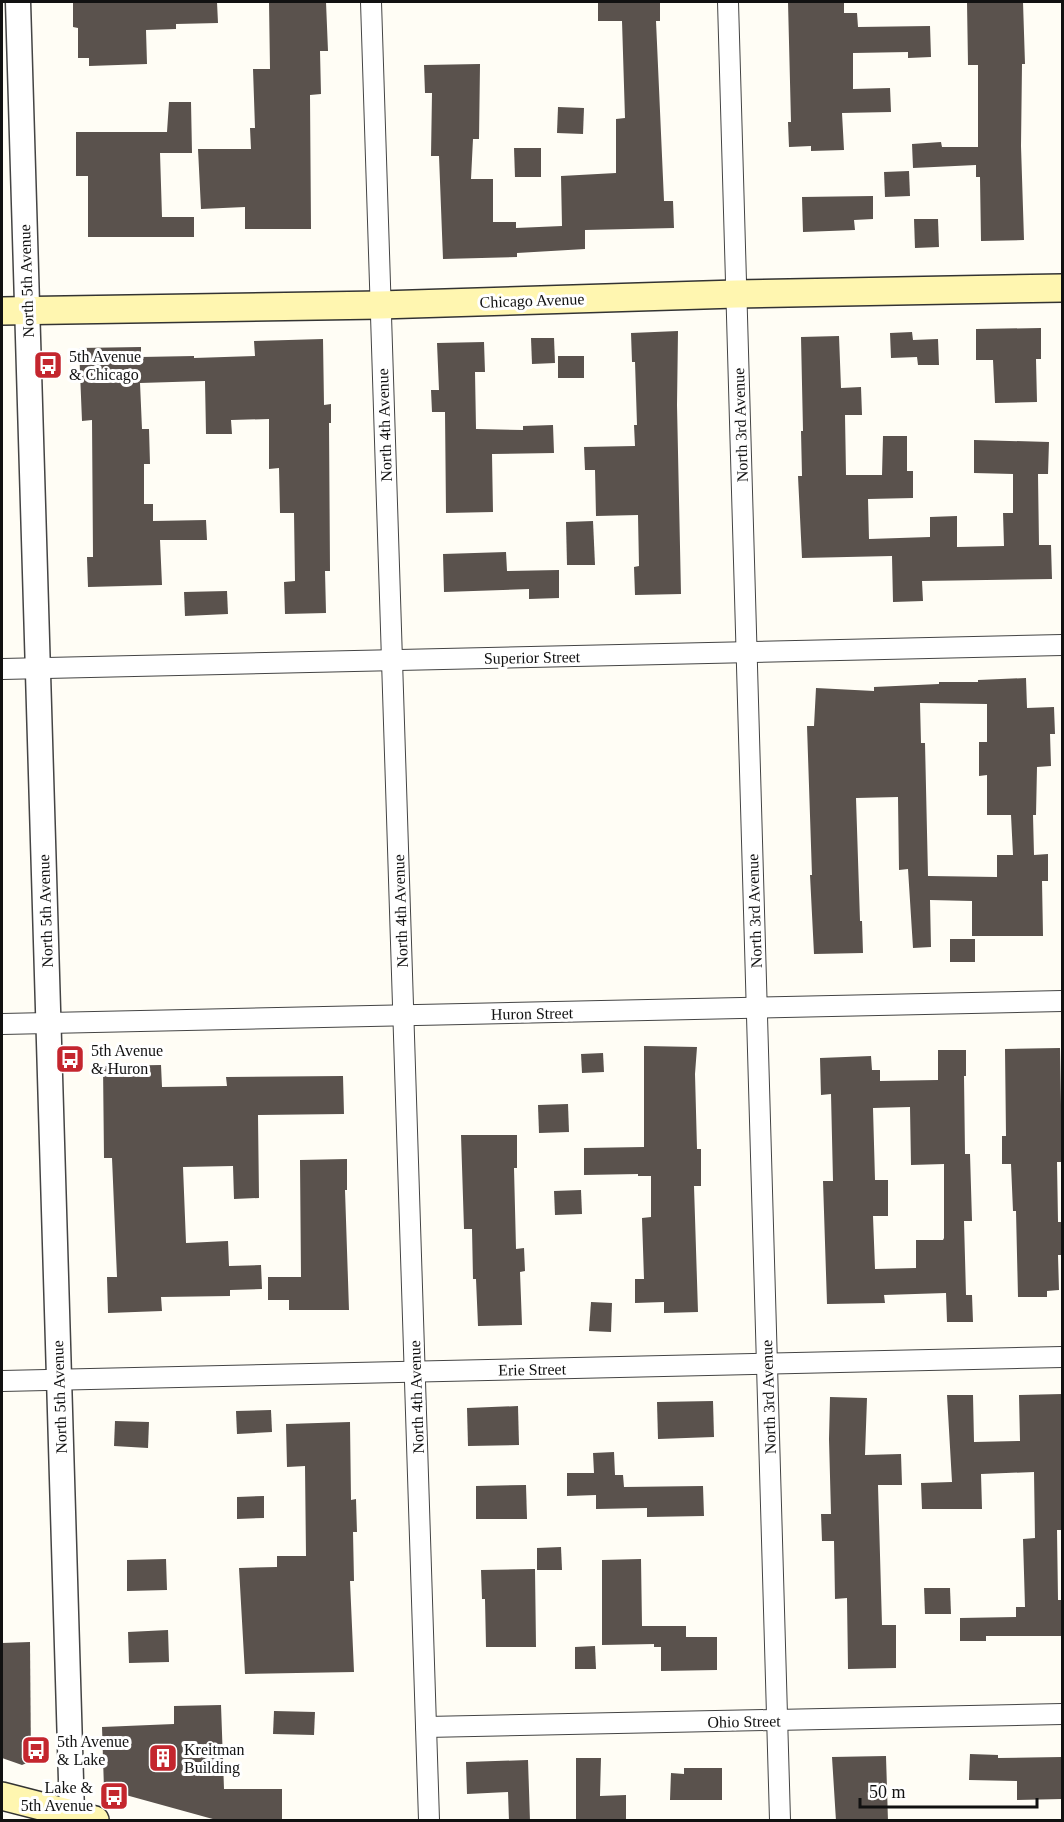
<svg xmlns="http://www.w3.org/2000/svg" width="1064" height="1822" font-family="'Times New Roman',serif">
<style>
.building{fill:#5a524d;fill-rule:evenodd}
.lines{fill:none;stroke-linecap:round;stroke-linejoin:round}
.minor-casing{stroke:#444;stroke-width:22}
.tertiary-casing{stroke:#444;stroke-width:27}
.secondary-casing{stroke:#333;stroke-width:30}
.minor{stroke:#fff;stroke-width:20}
.tertiary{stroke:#fff;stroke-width:24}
.secondary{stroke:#fff6b0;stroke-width:27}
.labels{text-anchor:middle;stroke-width:6;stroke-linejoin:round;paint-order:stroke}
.street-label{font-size:16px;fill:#111;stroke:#fff}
.poi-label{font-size:16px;fill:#111;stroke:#fff;text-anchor:start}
</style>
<rect width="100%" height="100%" fill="#fffdf5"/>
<g class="building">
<path d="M73 2H217L218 23 176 24V29L146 30 147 64 89 66V58H78V28L73 27Z"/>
<path d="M269 2H326L328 51H320L321 94 310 95 311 229H245V207L201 209 198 149H251L250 128H255L253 69H270Z"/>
<path d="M598 2H660V21H656L664 201H673L674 228 585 230V249L517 253V257L443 259 439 156H431L432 93H425L424 65 480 64 479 139H473L471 179H493V222H516V228L562 226 561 176 616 173V119L625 118 622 21H598Z"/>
<path d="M788 2H844V13H857L858 27 930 26 931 57 908 58V52L853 53V89L890 88 891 112 842 113 844 150 811 151V146L789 147 788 122H791Z"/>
<path d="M967 2H1023L1025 64H1022L1021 146 1024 240 981 241 980 177H976V165L913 168 912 144 941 142 942 147H978V65H968Z"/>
<path d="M169 102H191L192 153H160L162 217H194V237H88V176H76V132H167Z"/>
<path d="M558 107 584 108 583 134 557 133Z"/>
<path d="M514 148H541V177H515Z"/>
<path d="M909 171 910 196 885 197 884 172Z"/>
<path d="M873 196V219L854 220 855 230 803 232 802 197Z"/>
<path d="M914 219H938L939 247 915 248Z"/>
<path d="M1041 328V359H1036L1037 402 995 403 993 360H976V329Z"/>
<path d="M678 331 677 405 681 594 635 595 634 567 639 566 638 515 596 516 595 470H585L584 447 635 446 634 425H637L635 362H632L631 333Z"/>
<path d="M912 332 913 340 938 339 939 365H918L917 357 891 358 890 333Z"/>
<path d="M839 336 841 388 861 387 862 415H845L846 475H882L883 436H907V471H913V498L868 499 869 539 930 537V517L957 516V547L1004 546 1003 513H1013V474L974 473V440L1049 442 1048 474H1038L1039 545H1051L1052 579 922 581 923 601 893 602 892 556 802 558 798 476H802L801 431H803L801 337Z"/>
<path d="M531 338H554L555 363 532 364Z"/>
<path d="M323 339 324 405 331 404V423H329L330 571H325L326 613 285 614 284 582 295 581 294 513H280L279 468 269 469V419L231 420 232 434H206L205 381 140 383 142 429H149L150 464H144V504H153V521L206 520 207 540H160L162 585 88 587 87 557H93L92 420 82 421 79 348 141 347V357L194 356V358L255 356 254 341Z"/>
<path d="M484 342 485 372H475L476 429 523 430V426L553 425 554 453 492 454 493 512 446 513 445 412H432L431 390H439L437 343Z"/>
<rect x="558" y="356" width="26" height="22"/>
<path d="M593 521 595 565H567L566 522Z"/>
<path d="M506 552 507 571 559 570V598L529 599V589L444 592 443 554Z"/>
<path d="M227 591 228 614 185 616 184 592Z"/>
<path d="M1026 678 1027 708 1054 707 1055 734H1050L1051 766 1037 767 1036 815H1033L1034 855 1048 854V881H1042L1043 936H972V901L930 900 931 947 913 948 908 869 899 870 898 797 856 798 860 921H862L863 953 814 954 810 875H812L807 726H814L816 688 874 691V687L939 684V682H978V680ZM920 703 987 704V742H979V776L987 775V815H1011L1013 855H997V877L928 876 925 743H921Z"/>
<rect x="950" y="939" width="25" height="23"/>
<path d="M644 1046 697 1047 695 1074 697 1149H701V1186H694L698 1312 664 1313V1302L635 1303V1279H644L642 1218 651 1217V1176H638V1174L584 1175V1148L644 1147Z"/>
<path d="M1060 1048 1062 1162H1057L1058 1222H1062V1255H1058L1059 1290 1047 1291V1297H1018L1016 1211H1013L1011 1164H1002V1136H1006L1005 1049Z"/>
<path d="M938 1050H966V1076H964L965 1154H970L972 1221H964L966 1295H972L973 1322H947L946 1293 884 1295 885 1303 827 1304 823 1181H833L831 1094 821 1095 820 1058 871 1056 872 1070H880V1081L938 1080ZM910 1107 911 1165 944 1164V1238L943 1240H916V1268L875 1269 873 1216H888V1180H875L873 1108Z"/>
<path d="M603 1053 604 1072 582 1073 581 1054Z"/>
<path d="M161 1065 162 1087 227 1086 226 1077 343 1076 344 1114 258 1115 259 1198 234 1199 233 1166 183 1167 186 1243 228 1241 229 1266 261 1265 262 1289 230 1290V1296L161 1297 162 1311 108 1313 107 1277H117L112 1158H104L103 1066Z"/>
<path d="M568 1104 569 1132 539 1133 538 1105Z"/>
<path d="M461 1135H517V1168H514L516 1249 524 1248 525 1271 520 1272 522 1325 478 1326 476 1279H473L472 1229H464Z"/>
<path d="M347 1159V1190H345L349 1310H289V1300H268V1277H301L300 1160Z"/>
<path d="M581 1190 582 1214 555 1215 554 1191Z"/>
<path d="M591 1302 612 1303 611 1332 589 1331Z"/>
<path d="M1062 1394V1530H1057L1058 1600H1062V1636H986V1641H960V1618L1016 1617V1607H1025L1023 1539 1035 1538 1034 1472 981 1474 982 1509H922L921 1483 952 1482 947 1395H973L974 1442 1020 1441 1019 1395Z"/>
<path d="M830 1397 867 1398 865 1455 901 1454 902 1485H878L882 1625H896V1668L848 1669 847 1598 835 1599 834 1541H822L821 1514H831L829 1439Z"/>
<path d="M713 1401 714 1437 658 1439 657 1402Z"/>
<path d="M518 1406 519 1445 468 1446 467 1408Z"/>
<path d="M271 1410 272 1432 237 1434 236 1411Z"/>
<path d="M115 1421 149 1422 148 1448 114 1446Z"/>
<path d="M350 1422 351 1500 356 1499 357 1532H353L354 1581H350L354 1672 245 1674 239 1568 277 1567V1556H306L305 1466 287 1467 286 1424Z"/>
<path d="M614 1452 615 1475H623L624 1487 703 1486 704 1516 647 1517V1508L596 1509V1495L567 1496V1473H594L593 1453Z"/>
<path d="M526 1485 527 1519H476V1486Z"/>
<path d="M264 1496V1518L237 1519V1497Z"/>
<path d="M561 1547 562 1570H537V1548Z"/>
<path d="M166 1559 167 1590 127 1591V1560Z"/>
<path d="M641 1559 642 1626H686V1637H717V1670L661 1671V1647H654V1644L602 1645V1560Z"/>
<path d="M535 1569 536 1647H486L485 1599H482L481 1570Z"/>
<path d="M924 1588H950L951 1614H925Z"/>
<path d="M168 1630 169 1662 129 1663 128 1632Z"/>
<path d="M30 1642 31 1761 22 1765 2 1758V1643Z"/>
<path d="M595 1646 596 1669H575V1647Z"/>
<path d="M221 1705 224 1789H282V1821H220L104 1789 102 1727 174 1724V1706Z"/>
<path d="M274 1711 315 1712 314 1735 273 1734Z"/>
<path d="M970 1754 998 1755V1758L1062 1757V1799L1017 1800V1781L969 1780Z"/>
<path d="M886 1756 888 1821H836L832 1757Z"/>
<path d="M576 1758H601L600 1796 626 1795V1820L576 1821Z"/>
<path d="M528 1760 530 1821H509L508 1792 467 1794 466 1762Z"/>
<path d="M684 1768H722V1800H670L671 1773 684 1774Z"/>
</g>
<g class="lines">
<g class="minor-casing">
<g id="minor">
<path d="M371 2 429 1820"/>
<path d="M728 2 780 1820"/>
<path d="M2 669 1062 645"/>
<path d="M2 1024 1062 1001"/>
<path d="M2 1381 1062 1357"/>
<path d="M426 1727 1062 1714"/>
</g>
</g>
<g class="tertiary-casing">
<path id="tertiary" d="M18 2 72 1814"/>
</g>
<g class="secondary-casing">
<g id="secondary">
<path d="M2 311 380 305 736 294 1062 288"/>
<path d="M2 1796 95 1820"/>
</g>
</g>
<use href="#minor" class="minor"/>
<use href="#tertiary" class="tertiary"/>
<use href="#secondary" class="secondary"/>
</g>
<defs>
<g id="bus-square" transform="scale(1.5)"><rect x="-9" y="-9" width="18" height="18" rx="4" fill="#c4262e" stroke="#fff"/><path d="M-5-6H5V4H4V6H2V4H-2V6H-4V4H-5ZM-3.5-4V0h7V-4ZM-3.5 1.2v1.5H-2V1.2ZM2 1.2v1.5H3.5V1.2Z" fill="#fff"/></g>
<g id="building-square" transform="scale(1.5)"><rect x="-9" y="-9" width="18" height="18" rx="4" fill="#c4262e" stroke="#fff"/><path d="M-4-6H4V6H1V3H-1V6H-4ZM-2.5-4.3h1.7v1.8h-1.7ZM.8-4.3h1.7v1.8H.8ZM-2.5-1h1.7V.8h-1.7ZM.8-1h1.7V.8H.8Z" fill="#fff"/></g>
</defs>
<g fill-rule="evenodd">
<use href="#bus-square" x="48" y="365"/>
<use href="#bus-square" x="70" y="1059"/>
<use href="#bus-square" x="36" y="1750"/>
<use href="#building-square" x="163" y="1758"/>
<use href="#bus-square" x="114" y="1796"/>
</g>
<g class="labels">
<g class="street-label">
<text transform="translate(26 281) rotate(-92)" y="6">North 5th Avenue</text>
<text transform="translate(532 300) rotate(-2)" y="6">Chicago Avenue</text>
<text transform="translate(384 425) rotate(-92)" y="6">North 4th Avenue</text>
<text transform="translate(740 425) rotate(-92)" y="6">North 3rd Avenue</text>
<text transform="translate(532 657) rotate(-1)" y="6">Superior Street</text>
<text transform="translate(45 911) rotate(-92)" y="6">North 5th Avenue</text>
<text transform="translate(400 911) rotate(-92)" y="6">North 4th Avenue</text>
<text transform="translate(754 911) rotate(-92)" y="6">North 3rd Avenue</text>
<text transform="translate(532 1013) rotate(-1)" y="6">Huron Street</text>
<text transform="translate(532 1369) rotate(-1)" y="6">Erie Street</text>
<text transform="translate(59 1397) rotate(-92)" y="6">North 5th Avenue</text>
<text transform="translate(416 1397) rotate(-92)" y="6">North 4th Avenue</text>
<text transform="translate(768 1397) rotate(-92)" y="6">North 3rd Avenue</text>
<text transform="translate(744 1721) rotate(-1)" y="6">Ohio Street</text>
</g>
<g class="poi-label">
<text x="69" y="362">5th Avenue<tspan x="69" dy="18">&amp; Chicago</tspan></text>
<text x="91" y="1056">5th Avenue<tspan x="91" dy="18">&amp; Huron</tspan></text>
<text x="57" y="1747">5th Avenue<tspan x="57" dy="18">&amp; Lake</tspan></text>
<text x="184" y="1755">Kreitman<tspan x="184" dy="18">Building</tspan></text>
<text x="93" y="1793" text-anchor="end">Lake &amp;<tspan x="93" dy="18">5th Avenue</tspan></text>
</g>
</g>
<rect width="1064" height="1822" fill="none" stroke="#111111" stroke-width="6"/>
<path d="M860 1798v9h177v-9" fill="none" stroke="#111111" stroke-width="3"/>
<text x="869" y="1798" font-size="18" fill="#111111" stroke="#ffffff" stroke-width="4.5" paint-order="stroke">50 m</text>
</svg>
